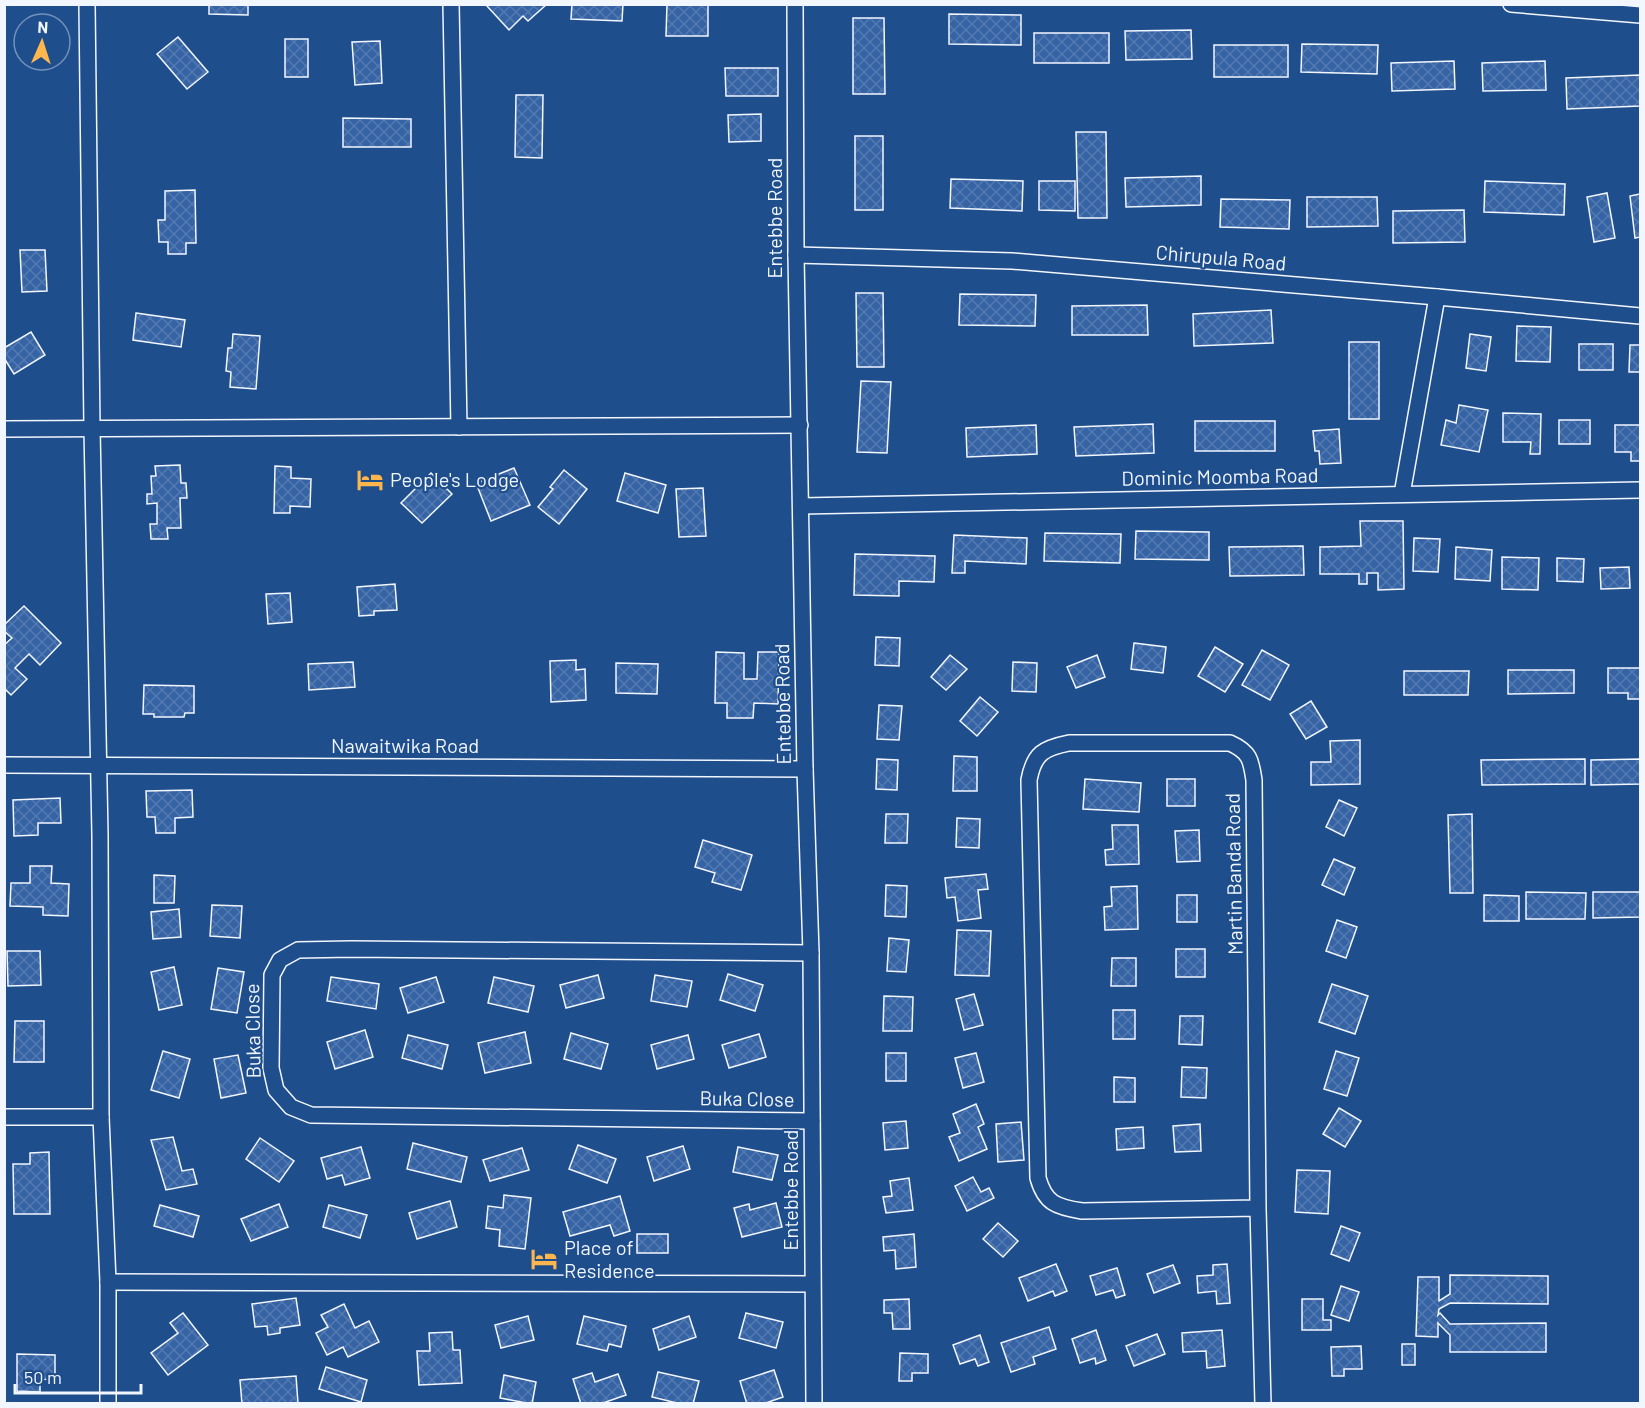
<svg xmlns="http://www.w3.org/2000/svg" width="1645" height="1408" font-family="Barlow,sans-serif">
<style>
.building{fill:url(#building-cross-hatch);stroke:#f2f6ff;stroke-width:1.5}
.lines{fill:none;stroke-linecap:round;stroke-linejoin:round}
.minor-casing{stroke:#f2f6ff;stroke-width:18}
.minor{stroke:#1f4e8c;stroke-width:15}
.labels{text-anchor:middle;stroke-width:4.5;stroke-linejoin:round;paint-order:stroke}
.street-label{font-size:20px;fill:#f2f6ff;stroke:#1f4e8c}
.poi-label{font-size:20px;fill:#f2f6ff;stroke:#1f4e8c;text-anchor:start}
</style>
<defs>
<pattern id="building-cross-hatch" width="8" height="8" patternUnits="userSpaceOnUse" patternTransform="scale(1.5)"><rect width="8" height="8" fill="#3563a3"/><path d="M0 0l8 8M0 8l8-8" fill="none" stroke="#537ab1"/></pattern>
</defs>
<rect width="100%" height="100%" fill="#1f4e8c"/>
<g class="building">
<path d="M209 4H248V15L209 14Z"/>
<path d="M489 4H547L528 21 523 16 509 30 487 6Z"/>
<path d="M572 4H623L622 21 571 19Z"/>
<path d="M667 4H708V36H666Z"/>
<path d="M949 14 1021 15V45L949 44Z"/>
<path d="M853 18H884L885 94H853Z"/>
<path d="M1191 30 1192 59 1126 60 1125 31Z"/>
<rect x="1034" y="33" width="75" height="30"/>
<path d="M178 37 208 72 187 89 157 54Z"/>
<rect x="285" y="39" width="23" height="38"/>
<path d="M380 41 382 83 355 85 352 42Z"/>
<path d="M1302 44 1378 45 1377 74 1301 72Z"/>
<rect x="1214" y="45" width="74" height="32"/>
<path d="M1454 61 1455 89 1392 91 1391 63Z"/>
<path d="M1545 61 1546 90 1483 91 1482 63Z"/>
<path d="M725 68H778V96H726Z"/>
<path d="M1640 75V106L1567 109 1566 78Z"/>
<path d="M516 95H543L542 158 515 157Z"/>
<path d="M761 114V141L729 142 728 115Z"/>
<path d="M343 118 411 119V147H343Z"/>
<path d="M1076 132H1106L1107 218H1078Z"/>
<rect x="855" y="136" width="28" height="74"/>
<path d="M1201 176V205L1126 207 1125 178Z"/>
<path d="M951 179 1023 181 1022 211 950 208Z"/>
<path d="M1039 181H1075V211L1039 210Z"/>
<path d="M1485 181 1565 184 1564 215 1484 212Z"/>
<path d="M195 190 196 243H186V254H168V242H159L158 220H165V191Z"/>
<path d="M1607 193 1615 238 1594 242 1587 197Z"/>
<path d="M1640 194V237L1635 238 1630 196Z"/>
<path d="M1307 197H1377L1378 226 1307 227Z"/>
<path d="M1221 199 1290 200 1289 229 1220 227Z"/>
<path d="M1464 210 1465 242 1393 243V211Z"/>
<path d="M20 250H45L47 291 22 292Z"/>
<path d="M856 293H883L884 367H857Z"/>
<path d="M960 294 1036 295 1035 326 959 325Z"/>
<path d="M1147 305 1148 335H1072V306Z"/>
<path d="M1271 310 1273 343 1194 346 1193 314Z"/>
<path d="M136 313 185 320 181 347 133 340Z"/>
<path d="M1517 326 1551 327 1550 362 1516 361Z"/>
<path d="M31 332 45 355 14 374 4 358V348Z"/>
<path d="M233 334 260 336 256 389 230 387 231 372 226 371 228 348H232Z"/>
<path d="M1470 334 1491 337 1486 371 1466 368Z"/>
<rect x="1349" y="342" width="30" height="77"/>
<rect x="1579" y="344" width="34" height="26"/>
<path d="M1630 345H1640V372H1629Z"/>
<path d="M861 381 891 382 887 453 857 452Z"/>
<path d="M1459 405 1488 410 1479 452 1441 445 1446 420 1456 423Z"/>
<path d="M1503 413 1541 414 1540 454H1530L1531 442H1503Z"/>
<rect x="1559" y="420" width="31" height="24"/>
<rect x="1195" y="421" width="80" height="30"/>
<path d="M1153 424 1154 453 1076 456 1074 427Z"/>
<path d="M1036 425 1037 454 967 457 966 428Z"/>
<path d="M1615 425H1640V461H1631V452H1615Z"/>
<path d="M1339 429 1341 463 1320 464 1319 451H1315L1313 431Z"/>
<path d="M180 465 181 483H186L187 498H180L181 528H167L168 539H151L150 524H157V503L147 504V494H152L151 476H156L155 466Z"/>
<path d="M275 466 291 467V478L311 479 310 507 290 506V513H274Z"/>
<path d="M514 468 530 505 491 521 476 483Z"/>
<path d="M564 470 587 489 559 524 538 507 553 489 550 487Z"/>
<path d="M431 473 452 494 422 523 401 503Z"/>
<path d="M625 473 666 485 658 513 617 501Z"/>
<path d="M703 488 706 536 679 537 676 489Z"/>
<path d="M1360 521H1403L1404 589 1378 590V573H1367V584H1359V574H1320V547L1361 546Z"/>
<path d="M1136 531 1209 532V560L1135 559Z"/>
<path d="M1045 533 1121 534 1120 563 1044 561Z"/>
<path d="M954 535 1027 538 1026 564 965 561V573H952Z"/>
<path d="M1414 538 1440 539 1438 572 1413 571Z"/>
<path d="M1303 546 1304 575 1230 576 1229 547Z"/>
<path d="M1456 547 1492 550 1490 581 1455 579Z"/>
<path d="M855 554 935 556 934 582 899 581V596L854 595Z"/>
<path d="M1502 557 1539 558 1538 590 1502 589Z"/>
<path d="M1557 558 1584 559 1583 582 1557 581Z"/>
<path d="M1629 567 1630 588 1601 589 1600 568Z"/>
<path d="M395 584 397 610 374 611V615L359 616 357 587Z"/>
<path d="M290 593 292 622 268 624 266 594Z"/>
<path d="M24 606 61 643 40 665 29 654 15 668 27 679 11 695 4 688V645L12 638 4 631V625Z"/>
<path d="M876 637 900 638 899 666 875 665Z"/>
<path d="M1134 643 1166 647 1163 673 1131 669Z"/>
<path d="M1215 647 1243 664 1225 692 1198 676Z"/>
<path d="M1262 650 1289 665 1270 700 1242 685Z"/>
<path d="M716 652 744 653V679H757L758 652H779L778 704 754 703 753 718H727V703H715Z"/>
<path d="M950 655 967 669 946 690 931 677Z"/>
<path d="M1097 655 1105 677 1076 688 1067 667Z"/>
<path d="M576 660V670L585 669 586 700 551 702 550 661Z"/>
<path d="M353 662 355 687 309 690 308 664Z"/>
<path d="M1013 662 1037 663 1036 692 1012 691Z"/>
<path d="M616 663 658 664 657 694 616 693Z"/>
<path d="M1608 668H1640V699H1628V693H1608Z"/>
<path d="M1508 670H1574V693L1508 694Z"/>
<path d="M1404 671H1469L1468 695H1404Z"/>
<path d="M144 685 194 686V713H185L184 717H154V714H143Z"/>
<path d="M980 697 998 712 977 736 960 721Z"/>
<path d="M1311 701 1327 727 1306 739 1290 714Z"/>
<path d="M879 705 902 706 899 740 877 739Z"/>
<path d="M1360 740V784L1311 785V762H1331L1330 741Z"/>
<path d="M954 756 977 757V791H953Z"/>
<path d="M877 759 898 760 897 790 876 789Z"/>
<path d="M1585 759V784L1482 785 1481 760Z"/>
<path d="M1640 759V784L1591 785V760Z"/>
<path d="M1085 779 1141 783 1139 812 1083 809Z"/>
<rect x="1167" y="779" width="28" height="27"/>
<path d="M192 790 193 817 175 818V833H156L155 817H147L146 791Z"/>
<path d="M60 798 61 823H38V835L14 836 13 800Z"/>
<path d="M1339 800 1357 808 1344 836 1326 827Z"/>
<path d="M886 814H908L907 843H885Z"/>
<path d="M1472 814 1473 893H1450L1448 815Z"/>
<path d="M957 818 980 819 979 848 956 847Z"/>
<path d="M1112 825H1138L1139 864 1106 865 1105 850 1113 849Z"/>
<path d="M1199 830 1200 861 1177 862 1175 831Z"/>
<path d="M703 840 752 855 741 890 712 882 715 873 695 867Z"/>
<path d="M1334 859 1355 868 1344 895 1322 885Z"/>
<path d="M30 866H52L51 883 69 884 68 916 43 915V907L10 906 11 883H30Z"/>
<path d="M986 874 988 889 978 890 981 918 958 921 955 897 947 898 945 878Z"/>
<path d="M154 875 175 876 174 903H154Z"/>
<path d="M886 885 907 886 906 917 885 916Z"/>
<path d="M1137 886 1138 929 1105 930 1104 907 1112 906 1111 887Z"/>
<path d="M1526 892 1586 893 1585 919H1526Z"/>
<path d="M1593 892H1640V917L1593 918Z"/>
<rect x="1177" y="895" width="20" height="27"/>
<path d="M1484 895 1519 896V921H1484Z"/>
<path d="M212 905 242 906 240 938 210 936Z"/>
<path d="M179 909 181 937 153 939 151 912Z"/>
<path d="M1337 920 1357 927 1346 958 1326 951Z"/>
<path d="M957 930 991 931 989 976 955 975Z"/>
<path d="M889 938 909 940 906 972 887 971Z"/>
<rect x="1176" y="949" width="29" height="28"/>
<path d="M7 951H40L41 985 8 986Z"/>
<path d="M1112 958H1136V986H1111Z"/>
<path d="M174 967 182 1005 159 1010 151 972Z"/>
<path d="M218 968 244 972 237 1013 211 1009Z"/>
<path d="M728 974 763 985 755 1011 720 1000Z"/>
<path d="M598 975 604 998 566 1008 560 985Z"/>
<path d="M655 975 692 981 687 1007 651 1001Z"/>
<path d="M331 977 379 984 376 1009 327 1001Z"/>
<path d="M436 977 444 1002 408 1013 400 988Z"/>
<path d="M494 977 534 986 528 1012 488 1003Z"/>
<path d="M1332 984 1368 996 1355 1034 1319 1022Z"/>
<path d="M974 994 983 1025 964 1030 956 999Z"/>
<path d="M884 996 913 997 912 1031H883Z"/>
<rect x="1113" y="1010" width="22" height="29"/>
<path d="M1180 1016H1203L1202 1045 1179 1044Z"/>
<path d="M15 1021H44V1062H14Z"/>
<path d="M365 1030 373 1057 335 1069 327 1042Z"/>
<path d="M525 1032 531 1063 485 1073 478 1043Z"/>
<path d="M571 1033 608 1044 601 1069 564 1059Z"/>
<path d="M759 1034 766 1057 729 1068 722 1045Z"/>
<path d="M408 1035 448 1045 442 1069 402 1058Z"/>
<path d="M688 1035 694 1059 657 1069 651 1045Z"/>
<path d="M163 1051 190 1059 179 1098 151 1090Z"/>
<path d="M1336 1051 1359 1058 1347 1096 1324 1089Z"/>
<rect x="886" y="1053" width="20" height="28"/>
<path d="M976 1053 984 1082 963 1088 955 1058Z"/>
<path d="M238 1055 246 1093 221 1098 214 1059Z"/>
<path d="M1182 1067 1207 1068 1206 1098 1181 1097Z"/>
<path d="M1114 1077 1135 1078V1102H1114Z"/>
<path d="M976 1104 984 1124 978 1127 987 1149 959 1161 949 1137 960 1133 953 1114Z"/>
<path d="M1339 1108 1361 1121 1345 1147 1323 1134Z"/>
<path d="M906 1121 908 1148 885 1150 883 1123Z"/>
<path d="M1021 1122 1024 1160 998 1162 996 1124Z"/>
<path d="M1200 1124 1201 1151 1175 1152 1173 1126Z"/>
<path d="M1143 1127 1144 1148 1117 1150 1116 1129Z"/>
<path d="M173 1137 182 1171 193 1169 197 1184 166 1190 151 1140Z"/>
<path d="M260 1138 294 1161 279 1182 246 1159Z"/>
<path d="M413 1143 467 1157 461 1182 407 1169Z"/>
<path d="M578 1145 616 1159 607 1183 569 1169Z"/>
<path d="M683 1146 690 1169 654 1181 647 1157Z"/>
<path d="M361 1147 370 1178 345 1185 342 1175 327 1179 321 1158Z"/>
<path d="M738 1147 778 1155 772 1180 733 1172Z"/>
<path d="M522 1148 529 1170 490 1181 483 1160Z"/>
<path d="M49 1152 50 1214H14L13 1164H30V1153Z"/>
<path d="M1297 1170 1330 1171 1328 1214 1295 1212Z"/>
<path d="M973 1177 981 1192 989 1188 994 1198 967 1211 955 1186Z"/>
<path d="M909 1178 913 1210 886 1213 883 1197 892 1196 890 1181Z"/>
<path d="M504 1195 531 1198 525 1249 499 1246 500 1230 486 1228 488 1206 503 1208Z"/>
<path d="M620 1196 630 1231 614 1236 610 1225 570 1236 563 1212Z"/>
<path d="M450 1201 457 1227 417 1239 409 1213Z"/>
<path d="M776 1203 782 1227 742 1237 734 1208 749 1204 750 1210Z"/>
<path d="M279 1204 288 1227 251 1241 241 1219Z"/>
<path d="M160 1205 199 1216 193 1237 154 1226Z"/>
<path d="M329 1205 367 1215 360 1238 323 1227Z"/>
<path d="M998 1223 1018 1241 1003 1257 983 1239Z"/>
<path d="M1341 1226 1360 1233 1349 1261 1331 1254Z"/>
<rect x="637" y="1234" width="31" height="19"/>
<path d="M914 1234 916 1267 896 1269 895 1250 884 1251 883 1237Z"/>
<path d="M1056 1264 1067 1291 1055 1296 1053 1291 1028 1301 1019 1278Z"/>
<path d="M1227 1264 1230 1303 1217 1304 1216 1291 1198 1293 1197 1276 1213 1275V1265Z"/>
<path d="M1173 1265 1180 1283 1154 1293 1147 1274Z"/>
<path d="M1117 1268 1125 1295 1116 1298 1113 1290 1096 1295 1090 1276Z"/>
<path d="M1450 1275 1548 1276V1304L1450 1303 1439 1309 1438 1315 1440 1313 1450 1324 1546 1323V1352H1450V1335L1438 1323V1337L1416 1336 1418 1277H1439V1301L1450 1294Z"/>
<path d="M1341 1286 1359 1292 1349 1321 1331 1315Z"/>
<path d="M296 1298 300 1325 280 1328V1333L268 1335 267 1326 255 1327 252 1304Z"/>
<path d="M909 1299 910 1329H893L892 1313H884V1300Z"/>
<path d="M1302 1299H1323V1320H1331V1330H1302Z"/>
<path d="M344 1304 355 1328 369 1321 379 1342 348 1357 343 1347 327 1355 316 1333 328 1327 321 1315Z"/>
<path d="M183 1313 208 1345 168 1375 151 1353 178 1333 170 1323Z"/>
<path d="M746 1313 783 1322 776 1348 739 1338Z"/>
<path d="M528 1316 534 1340 501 1348 495 1325Z"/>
<path d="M584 1316 626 1326 621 1347 609 1344 607 1351 577 1344Z"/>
<path d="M689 1316 696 1337 659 1350 653 1329Z"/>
<path d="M1049 1327 1056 1349 1033 1357 1035 1364 1011 1372 1001 1343Z"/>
<path d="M1096 1330 1106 1360 1096 1364 1095 1358 1080 1363 1072 1339Z"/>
<path d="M1222 1330 1225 1366 1207 1368 1206 1351 1183 1352 1182 1333Z"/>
<path d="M452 1332 453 1350H460L462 1383 419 1385 417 1351H430L429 1333Z"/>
<path d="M1157 1334 1165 1354 1134 1366 1126 1346Z"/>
<path d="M980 1335 989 1362 978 1366 975 1359 960 1364 953 1345Z"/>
<rect x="1402" y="1344" width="13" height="21"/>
<path d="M1361 1346 1362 1369H1344V1376H1332L1331 1347Z"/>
<path d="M900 1353 928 1354V1373H912V1381H899Z"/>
<path d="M17 1354 55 1355V1380L40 1379V1392L17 1391Z"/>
<path d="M326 1367 367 1380 361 1402 319 1389Z"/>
<path d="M774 1370 783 1397 763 1404H747L740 1381Z"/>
<path d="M658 1372 699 1381 693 1404H681L652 1397Z"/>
<path d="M592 1373 595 1382 618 1374 626 1395 600 1404H581L573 1379Z"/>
<path d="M504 1375 536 1382 532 1404 500 1398Z"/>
<path d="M296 1376 298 1403 242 1404 240 1380Z"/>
</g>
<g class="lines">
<g class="minor-casing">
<g id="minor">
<path d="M87 4 92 429 100 835 101 1117 108 1282V1404"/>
<path d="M451 4 459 427"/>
<path d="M795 4 796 255 805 769 811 953 814 1404"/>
<path d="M1511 4 1640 15"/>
<path d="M796 255 1012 261 1437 297 1640 316"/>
<path d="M4 429 800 425"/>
<path d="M1402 494 1437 297"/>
<path d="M801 506 1640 490"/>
<path d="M4 765 805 769"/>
<path d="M811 953 351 949 298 950 280 960 272 975 271 1068 276 1090 291 1107 311 1115 812 1121"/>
<path d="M4 1117H101"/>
<path d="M1258 1208 1082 1211C1056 1207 1045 1203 1038 1178L1029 780C1034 753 1044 748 1069 743H1230C1250 752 1251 760 1254 780L1258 1208 1263 1404"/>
<path d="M108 1282 812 1284"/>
</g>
</g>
<use href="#minor" class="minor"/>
</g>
<defs>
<g id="hotel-bare" transform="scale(2.07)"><path d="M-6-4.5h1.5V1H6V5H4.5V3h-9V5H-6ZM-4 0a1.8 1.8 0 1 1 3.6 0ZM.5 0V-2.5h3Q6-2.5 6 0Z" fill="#ffb74d" stroke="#1f4e8c" stroke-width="2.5" paint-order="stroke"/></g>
</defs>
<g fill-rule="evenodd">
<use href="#hotel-bare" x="370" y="480"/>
<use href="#hotel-bare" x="544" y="1259"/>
</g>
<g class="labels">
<g class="street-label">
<text transform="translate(775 218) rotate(-90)" y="7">Entebbe Road</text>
<text transform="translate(1221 258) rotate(5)" y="7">Chirupula Road</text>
<text transform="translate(1220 477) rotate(-1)" y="7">Dominic Moomba Road</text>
<text transform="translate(783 704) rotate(-91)" y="7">Entebbe Road</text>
<text x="405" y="753">Nawaitwika Road</text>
<text transform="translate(1234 874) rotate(-91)" y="7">Martin Banda Road</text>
<text transform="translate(253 1031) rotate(-91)" y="7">Buka Close</text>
<text transform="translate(747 1099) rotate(1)" y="7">Buka Close</text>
<text transform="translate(791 1190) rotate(-90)" y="7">Entebbe Road</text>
</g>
<g class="poi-label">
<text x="390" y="487">People's Lodge</text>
<text x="564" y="1255">Place of<tspan x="564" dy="23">Residence</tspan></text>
</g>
</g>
<rect width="1645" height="1408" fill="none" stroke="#f2f6ff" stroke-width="12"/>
<g transform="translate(42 42) rotate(3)"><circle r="28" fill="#1f4e8c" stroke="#7391ba" stroke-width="1.5"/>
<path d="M0-4.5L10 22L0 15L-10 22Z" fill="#ffb74d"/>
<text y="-9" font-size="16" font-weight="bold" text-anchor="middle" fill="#f2f6ff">N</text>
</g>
<path d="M15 1384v9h126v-9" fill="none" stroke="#f2f6ff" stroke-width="3"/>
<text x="24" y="1384" font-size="18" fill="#f2f6ff" stroke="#1f4e8c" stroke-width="4.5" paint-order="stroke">50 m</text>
</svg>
